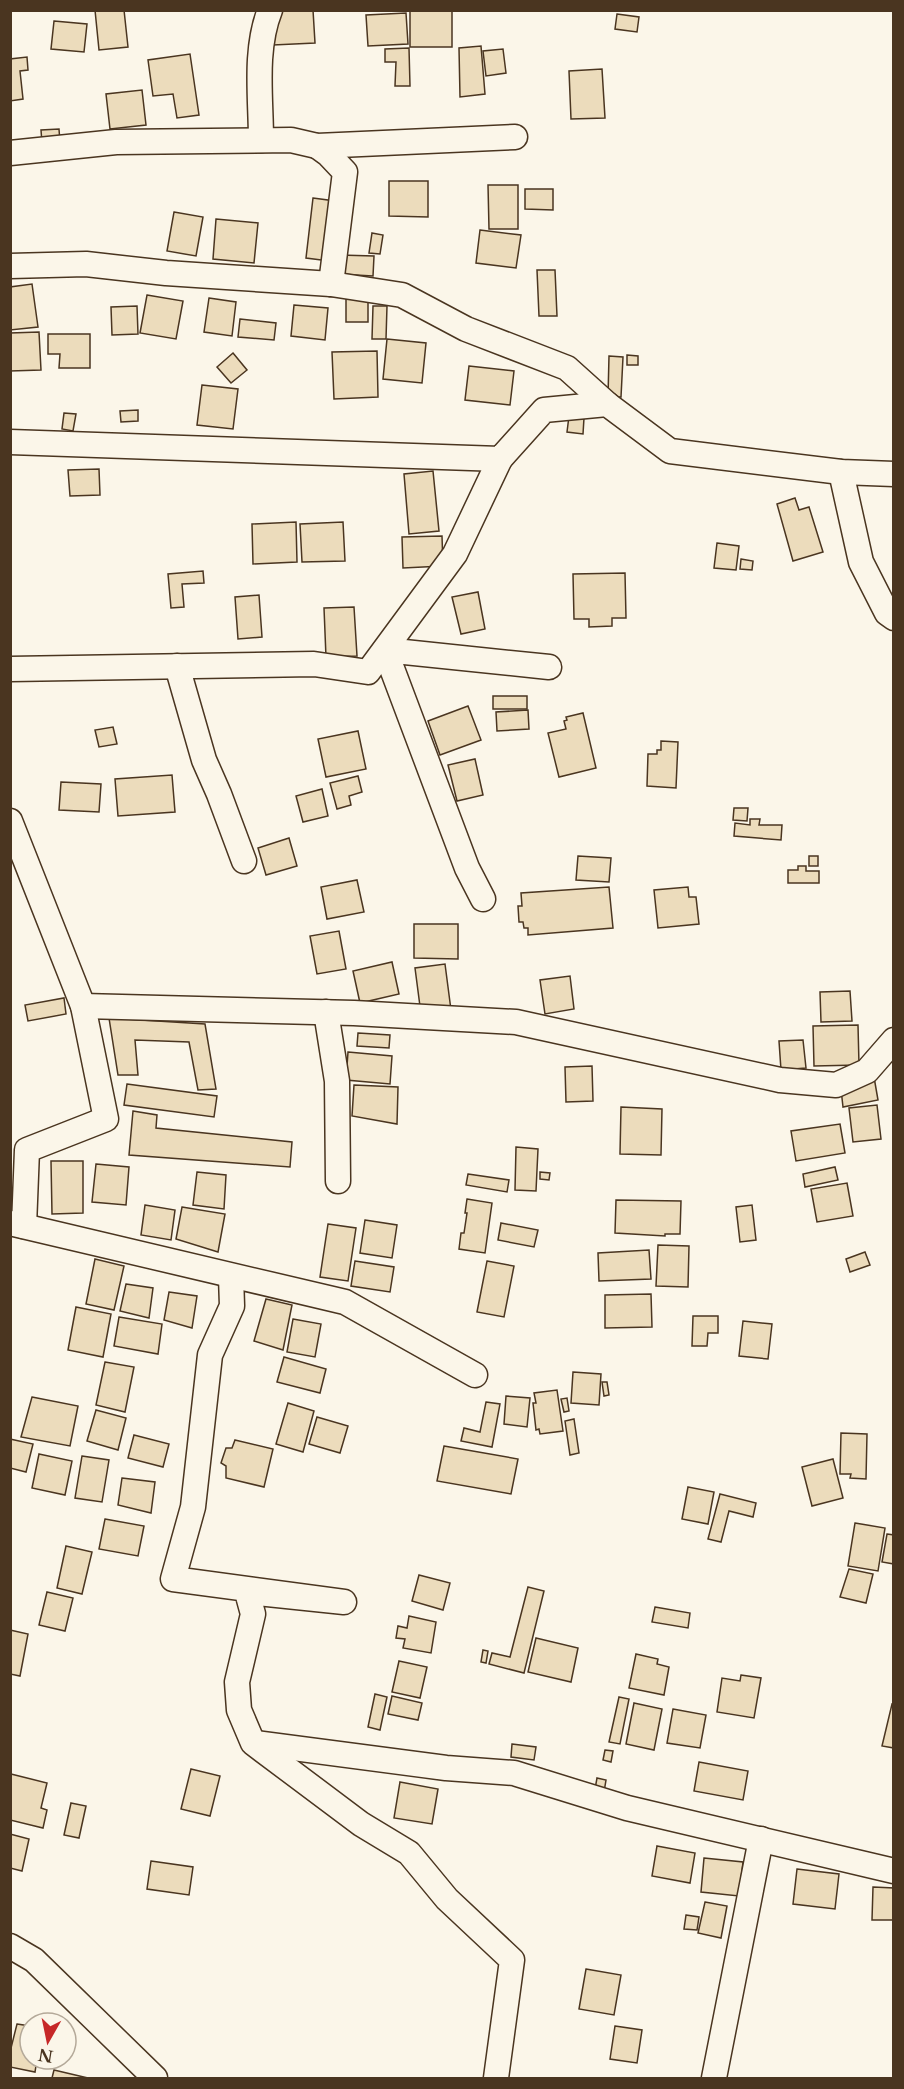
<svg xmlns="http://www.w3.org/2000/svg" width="904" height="2089" font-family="'Libre Baskerville',serif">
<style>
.building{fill:#ecdcbc;stroke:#4a3520;stroke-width:1.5}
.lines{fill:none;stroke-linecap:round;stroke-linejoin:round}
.minor-casing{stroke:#4a3520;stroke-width:27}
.minor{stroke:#fbf6e9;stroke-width:24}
</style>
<rect width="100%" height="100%" fill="#fbf6e9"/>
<g class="building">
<path d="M95 10H124L128 47 99 50Z"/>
<path d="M313 10 315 43 273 45 271 11Z"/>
<rect x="410" y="10" width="42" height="37"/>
<path d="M406 13 408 44 368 46 366 15Z"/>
<path d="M617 14 639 17 637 32 615 29Z"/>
<path d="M54 21 87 24 84 52 51 49Z"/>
<path d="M481 46 485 94 460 97 459 48Z"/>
<path d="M409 48 410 86H395L396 62H385V49Z"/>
<path d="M503 49 506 73 486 76 483 51Z"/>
<path d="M190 54 199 115 177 118 173 94 153 96 148 60Z"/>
<path d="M27 57 28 70 20 71 23 99 10 101V59Z"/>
<path d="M602 69 605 118 571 119 569 71Z"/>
<path d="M142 90 146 125 110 129 106 94Z"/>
<path d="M59 129 60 142 42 143 41 130Z"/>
<path d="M389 181H428V217L389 216Z"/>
<path d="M488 185H518V229H489Z"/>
<path d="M525 189H553V210L525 209Z"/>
<path d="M313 198 335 201 329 261 306 258Z"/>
<path d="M174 212 203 217 196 256 167 251Z"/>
<path d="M216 219 258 223 254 263 213 259Z"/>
<path d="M480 230 521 235 516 268 476 263Z"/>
<path d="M372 233 383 235 380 254 369 253Z"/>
<path d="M339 255 374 256 373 276 338 274Z"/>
<path d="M537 270H555L557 316H539Z"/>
<path d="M32 284 38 327 10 330V287Z"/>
<path d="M147 295 183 301 176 339 140 333Z"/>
<path d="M209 298 236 302 232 336 204 332Z"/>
<rect x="346" y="299" width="22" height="23"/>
<path d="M294 305 328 308 325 340 291 336Z"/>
<path d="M137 306 138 334 112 335 111 307Z"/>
<path d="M373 306H387L386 339H372Z"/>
<path d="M240 319 276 323 274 340 238 337Z"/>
<path d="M39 332 41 370 10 371V333Z"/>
<path d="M48 334H90V368H59L60 354H48Z"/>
<path d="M387 339 426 343 422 383 383 379Z"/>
<path d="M377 351 378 397 334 399 332 352Z"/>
<path d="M233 353 247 370 231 383 217 367Z"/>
<path d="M627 355 638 356V365H627Z"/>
<path d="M609 356 623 357 621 397H608Z"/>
<path d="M469 366 514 371 510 405 465 400Z"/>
<path d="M202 385 238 389 233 429 197 425Z"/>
<path d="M138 410V421L121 422 120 411Z"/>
<path d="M64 413 76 414 73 431 62 429Z"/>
<path d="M569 416 584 418 583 434 567 432Z"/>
<path d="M99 469 100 495 70 496 68 470Z"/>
<path d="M433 471 439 531 409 534 404 474Z"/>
<path d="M795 498 799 510 809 507 823 552 793 561 777 504Z"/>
<path d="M296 522 297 562 253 564 252 524Z"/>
<path d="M343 522 345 561 302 562 300 524Z"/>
<path d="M442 536 443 566 403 568 402 537Z"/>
<path d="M717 543 739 546 736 570 714 568Z"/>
<path d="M741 559 753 561 752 570 740 569Z"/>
<path d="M203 571 204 583 182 584 184 607 171 608 168 574Z"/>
<path d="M625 573 626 618H612V626L589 627V619H574L573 574Z"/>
<path d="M478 592 485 629 461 634 452 597Z"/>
<path d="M259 595 262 637 238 639 235 597Z"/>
<path d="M354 607 357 656 326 657 324 608Z"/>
<rect x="493" y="696" width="34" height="13"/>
<path d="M468 706 481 740 440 755 428 721Z"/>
<path d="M528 710 529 729 497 731 496 712Z"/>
<path d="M583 713 596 768 559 777 548 733 566 729 564 721 567 720 566 717Z"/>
<path d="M113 727 117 744 99 747 95 730Z"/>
<path d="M358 731 366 769 326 777 318 739Z"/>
<path d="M661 741 678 742 676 788 647 786 648 754H657V750H661Z"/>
<path d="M475 759 483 795 457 801 448 765Z"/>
<path d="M172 775 175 812 118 816 115 779Z"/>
<path d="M358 776 362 792 349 796 351 805 337 809 330 783Z"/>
<path d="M61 782 101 784 99 812 59 810Z"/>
<path d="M322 789 328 816 303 822 296 796Z"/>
<path d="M734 808H748L747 821 733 820Z"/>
<path d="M750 819H760L759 825H782L781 840 734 836 735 823 750 825Z"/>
<path d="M289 838 297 866 266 875 258 848Z"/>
<path d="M578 856 611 858 609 882 576 880Z"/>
<rect x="809" y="856" width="9" height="10"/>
<path d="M798 866H806V871H819V883H788V870H798Z"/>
<path d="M357 880 364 912 327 919 321 887Z"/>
<path d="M609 887 613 928 528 935V928H524L523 922H519L518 906H522L521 893Z"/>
<path d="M688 887 689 897H696L699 924 658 928 654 890Z"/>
<path d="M414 924H458V959L414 958Z"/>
<path d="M339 931 346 969 317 974 310 936Z"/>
<path d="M392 962 399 994 360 1003 353 971Z"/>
<path d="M445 964 451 1010 421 1014 415 968Z"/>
<path d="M570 976 574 1009 545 1014 540 980Z"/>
<path d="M850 991 852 1021 821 1022 820 992Z"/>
<path d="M64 998 66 1014 28 1021 25 1005Z"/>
<path d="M109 1018 205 1024 216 1089 198 1090 189 1042 135 1040 138 1075H118Z"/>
<path d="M858 1025 859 1065 814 1066 813 1026Z"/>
<path d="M358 1033 390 1035 389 1048 357 1046Z"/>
<path d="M803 1040 806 1068 781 1070 779 1041Z"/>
<path d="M348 1052 392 1056 390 1084 346 1080Z"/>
<path d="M592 1066 593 1101 566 1102 565 1067Z"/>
<path d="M874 1077 878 1100 843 1107 841 1089Z"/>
<path d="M127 1084 217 1096 214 1117 124 1105Z"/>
<path d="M354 1085 398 1087 397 1124 352 1116Z"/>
<path d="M877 1105 881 1139 853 1142 849 1108Z"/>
<path d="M621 1107 662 1109 661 1155 620 1154Z"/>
<path d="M133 1111 157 1115 156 1128 292 1142 290 1167 129 1155Z"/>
<path d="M840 1124 845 1153 796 1161 791 1131Z"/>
<path d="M516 1147 538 1149 536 1191 515 1190Z"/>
<path d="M51 1161H83V1213L52 1214Z"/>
<path d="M96 1164 129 1167 126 1205 92 1202Z"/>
<path d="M835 1167 838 1180 805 1187 803 1174Z"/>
<path d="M197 1172 226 1175 224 1209 193 1205Z"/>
<path d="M540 1172 550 1173 549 1180 540 1179Z"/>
<path d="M468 1174 509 1180 507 1192 466 1185Z"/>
<path d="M847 1183 853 1216 817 1222 811 1189Z"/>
<path d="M467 1199 492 1203 485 1253 459 1249 461 1233H464L467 1213H465Z"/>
<path d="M616 1200 681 1201 680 1234H665V1236L615 1233Z"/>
<path d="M145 1205 175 1210 171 1240 141 1235Z"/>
<path d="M752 1205 756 1240 740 1242 736 1207Z"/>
<path d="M182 1207 225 1214 218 1252 176 1239Z"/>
<path d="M365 1220 397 1225 392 1258 360 1253Z"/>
<path d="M501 1223 538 1230 534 1247 498 1240Z"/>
<path d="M328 1224 356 1228 348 1281 320 1277Z"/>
<path d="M658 1245 689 1246 688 1287 656 1286Z"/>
<path d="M649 1250 651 1279 599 1281 598 1253Z"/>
<path d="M865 1252 870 1265 850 1272 846 1259Z"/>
<path d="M95 1259 124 1266 114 1310 86 1304Z"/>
<path d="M355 1261 394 1267 390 1292 351 1286Z"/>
<path d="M487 1261 514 1266 504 1317 477 1312Z"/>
<path d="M126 1284 153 1288 149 1318 120 1311Z"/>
<path d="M169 1292 197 1296 192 1328 164 1320Z"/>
<path d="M651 1294 652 1327 605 1328V1295Z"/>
<path d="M266 1299 292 1305 283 1350 254 1341Z"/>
<path d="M76 1307 111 1314 103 1357 68 1350Z"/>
<path d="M693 1316H718V1333H708L707 1346H692Z"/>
<path d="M119 1317 162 1324 158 1354 114 1346Z"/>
<path d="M293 1319 321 1324 315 1357 287 1352Z"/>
<path d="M743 1321 772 1324 768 1359 739 1356Z"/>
<path d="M284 1357 326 1369 320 1393 277 1382Z"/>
<path d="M105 1362 134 1367 125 1412 96 1405Z"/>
<path d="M573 1372 601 1374 599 1405 571 1403Z"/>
<path d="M602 1382H607L609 1395 604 1396Z"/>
<path d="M557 1390 563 1431 540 1434 539 1429 536 1430 533 1403H536L534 1393Z"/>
<path d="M506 1396 530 1398 527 1427 504 1424Z"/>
<path d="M32 1397 78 1406 70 1446 21 1437Z"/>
<path d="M567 1398 569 1411 564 1412 561 1399Z"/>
<path d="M486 1402 500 1404 492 1447 461 1441 464 1428 480 1432Z"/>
<path d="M288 1403 314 1411 303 1452 276 1444Z"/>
<path d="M96 1410 126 1418 118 1450 87 1441Z"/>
<path d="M317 1417 348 1426 340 1453 309 1444Z"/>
<path d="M574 1419 579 1453 570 1455 565 1421Z"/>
<path d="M841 1433 867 1434 866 1479 850 1478 851 1474H840Z"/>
<path d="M134 1435 169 1444 163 1467 128 1458Z"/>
<path d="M10 1439 33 1444 26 1472 10 1468Z"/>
<path d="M235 1440 273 1449 264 1487 226 1478V1466L221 1463 226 1448H232Z"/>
<path d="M444 1446 518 1459 511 1494 437 1481Z"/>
<path d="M39 1454 72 1461 65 1495 32 1488Z"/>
<path d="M82 1456 109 1460 102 1502 75 1498Z"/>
<path d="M833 1459 843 1498 812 1506 802 1467Z"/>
<path d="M122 1478 155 1482 151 1513 118 1505Z"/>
<path d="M688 1487 714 1492 708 1524 682 1519Z"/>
<path d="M720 1494 756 1503 753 1517 729 1511 721 1542 708 1539Z"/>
<path d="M105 1519 144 1526 138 1556 99 1549Z"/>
<path d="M855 1523 885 1528 878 1571 848 1566Z"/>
<path d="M887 1534 894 1535V1564L882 1562Z"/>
<path d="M66 1546 92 1552 82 1594 57 1588Z"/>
<path d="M849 1569 873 1574 866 1603 840 1597Z"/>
<path d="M419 1575 450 1583 443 1610 412 1601Z"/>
<path d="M528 1587 544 1591 524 1673 489 1664 492 1653 510 1657Z"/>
<path d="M47 1592 73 1598 65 1631 39 1625Z"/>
<path d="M655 1607 690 1613 688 1628 652 1622Z"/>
<path d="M409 1616 436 1622 431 1653 403 1648 405 1639 396 1638 398 1626 407 1628Z"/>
<path d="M10 1630 28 1634 20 1676 10 1674Z"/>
<path d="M536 1638 578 1648 571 1682 528 1672Z"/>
<path d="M483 1650 488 1651 486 1663 481 1662Z"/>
<path d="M636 1654 658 1659 657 1664 669 1667 664 1695 629 1688Z"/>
<path d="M399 1661 427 1667 420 1698 392 1692Z"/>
<path d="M741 1675 761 1678 754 1718 717 1712 722 1678 740 1681Z"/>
<path d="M375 1694 387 1697 380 1730 368 1727Z"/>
<path d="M392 1696 422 1703 418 1720 388 1714Z"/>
<path d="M619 1697 629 1699 620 1744 609 1742Z"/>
<path d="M634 1703 662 1709 654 1750 626 1744Z"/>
<path d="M892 1704 894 1705V1748L882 1746Z"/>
<path d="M673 1709 706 1715 700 1748 667 1743Z"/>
<path d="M512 1744 536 1747 534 1760 511 1757Z"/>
<path d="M605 1750 613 1751 611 1762 603 1760Z"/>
<path d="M699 1762 748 1771 743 1800 694 1791Z"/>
<path d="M191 1769 220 1776 210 1816 181 1809Z"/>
<path d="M11 1774 47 1783 41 1808 47 1810 43 1828 10 1820Z"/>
<path d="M597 1778 606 1780 604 1792 595 1789Z"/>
<path d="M400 1782 438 1789 432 1824 394 1818Z"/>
<path d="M71 1803 86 1806 79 1838 64 1835Z"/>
<path d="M10 1834 29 1839 22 1871 10 1868Z"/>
<path d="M657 1846 695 1853 690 1883 652 1876Z"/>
<path d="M704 1858 743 1862 739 1896 701 1892Z"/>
<path d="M151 1861 193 1867 189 1895 147 1889Z"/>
<path d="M797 1869 839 1874 835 1909 793 1904Z"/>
<path d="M873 1887 894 1888V1920H872Z"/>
<path d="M705 1902 727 1906 721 1938 698 1933Z"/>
<path d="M686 1915 699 1917 697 1930 684 1929Z"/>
<path d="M586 1969 621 1975 614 2015 579 2009Z"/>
<path d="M17 2024 30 2026V2059H37L35 2072 10 2067V2052Z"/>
<path d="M615 2026 642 2030 637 2063 610 2059Z"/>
<path d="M54 2070 88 2078H52Z"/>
</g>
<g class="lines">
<g class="minor-casing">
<g id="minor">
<path d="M261 140C261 98 254 50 270 10"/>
<path d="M317 146 328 154 345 172 331 284"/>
<path d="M10 153 116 142 291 140 317 146 515 137"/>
<path d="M10 266 86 264 166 273 331 284 402 295 466 329 567 368 607 404"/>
<path d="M10 442 500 459 544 410 607 404 670 451 841 472 894 474"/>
<path d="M841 472 861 562 887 613 894 618"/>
<path d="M177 666 204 760 219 794 244 861"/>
<path d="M10 669 314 664 368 672 455 554 500 459"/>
<path d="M10 821 83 1006 106 1119 27 1150 24 1226"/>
<path d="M483 899 467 868 385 650 549 667"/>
<path d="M83 1006 354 1013 516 1022 780 1080 836 1085 867 1071 894 1040"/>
<path d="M326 1012 337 1081 338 1181"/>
<path d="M10 1223 345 1302 475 1375"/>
<path d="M231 1276 232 1306 210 1355 193 1507 173 1579 344 1602 247 1592 253 1614 237 1682 239 1710 253 1743 361 1824 409 1853 447 1899 512 1960 496 2078"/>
<path d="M255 1743 446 1768 514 1773 627 1808 894 1871"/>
<path d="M10 1946 34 1960 155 2078"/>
<path d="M714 2078 761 1839"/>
</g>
</g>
<use href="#minor" class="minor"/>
</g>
<rect width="904" height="2089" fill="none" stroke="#4a3520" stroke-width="24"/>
<g transform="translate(48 2041) rotate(189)"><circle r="28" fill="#fbf6e9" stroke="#b4a999" stroke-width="1.5"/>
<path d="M0-4.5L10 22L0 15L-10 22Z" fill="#c62828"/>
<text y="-9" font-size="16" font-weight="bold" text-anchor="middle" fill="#4a3520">N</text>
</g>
</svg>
